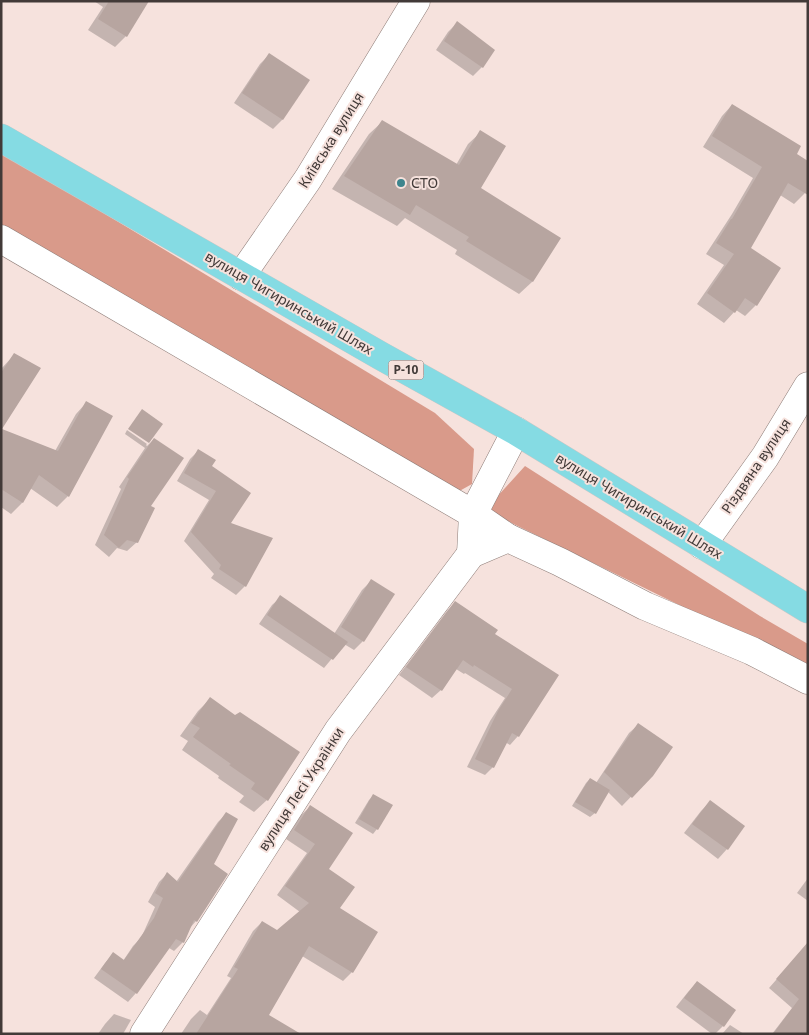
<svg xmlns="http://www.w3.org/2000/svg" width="809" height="1035" font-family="'Noto Sans',sans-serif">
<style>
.forest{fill:#d99a8a}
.shadow{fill:#0003}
.building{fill:#b7a5a0}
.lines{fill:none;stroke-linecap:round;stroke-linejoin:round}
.minor-casing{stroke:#8d7c77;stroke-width:29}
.major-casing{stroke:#cac8c7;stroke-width:29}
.minor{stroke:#fff;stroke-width:28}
.major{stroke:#85dbe3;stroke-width:28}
.poi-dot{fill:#3e858d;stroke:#f6e2dd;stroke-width:2}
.labels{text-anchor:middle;stroke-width:4;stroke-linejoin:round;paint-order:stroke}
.shield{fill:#f6e2dd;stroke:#786c6a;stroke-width:1}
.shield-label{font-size:12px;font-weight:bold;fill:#423a38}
.street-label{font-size:14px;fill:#423a38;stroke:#f6e2dd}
.poi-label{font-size:14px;fill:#423a38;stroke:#f6e2dd;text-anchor:start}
</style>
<rect width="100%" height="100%" fill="#f6e2dd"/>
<g class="forest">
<path d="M1 151 435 413 474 449 472 484 454 494 1 227Z"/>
<path d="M525 466 760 616 808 644V668L485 510Z"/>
</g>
<g class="shadow">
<path d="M94 1H148L126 36 115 47 88 30 103 7Z"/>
<path d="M457 23 482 67 473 76 436 50 448 32Z"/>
<path d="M269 55 308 80 282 120 273 129 234 103 260 64Z"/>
<path d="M732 105 795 154 805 193 794 204 780 195 749 249 756 305 745 316 736 310 724 323 697 304 724 265 706 254 732 214 753 178 703 147 722 116Z"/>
<path d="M382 122 456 165 468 144 481 132 479 189 559 239 532 282 519 294 455 254 457 250 405 218 397 226 332 189 369 134Z"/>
<path d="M14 355 1 428V369Z"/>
<path d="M86 403 68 496 57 507 30 488 22 503 11 514 1 507V430L55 451 76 414Z"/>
<path d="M127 430 147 444 146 445 147 446 154 439 149 506 137 542 127 551 117 548 109 557 95 545 121 489 119 487 145 448 125 434Z"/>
<path d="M198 451 210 467 229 523 272 539 245 586 236 595 211 578 214 574 184 541 209 500 177 481 190 459Z"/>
<path d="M371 581 363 641 354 650 344 644 324 668 259 624 272 605 281 597 334 634 362 590Z"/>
<path d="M455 603 493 635 557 675 518 736 510 745 505 742 493 767 485 775 467 767 490 721 505 698 465 673 464 674 456 669 441 690 432 698 399 675 447 611Z"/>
<path d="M210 699 267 800 254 812 239 802 244 796 218 778 219 776 182 750 188 741 180 736 198 711Z"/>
<path d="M638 725 652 775 622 806 608 792 595 813 590 817 572 806 586 783 590 779 596 783 629 733Z"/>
<path d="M374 795 391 806 377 829 373 834 355 823 369 800Z"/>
<path d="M710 802 743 827 727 849 718 859 684 833 701 811Z"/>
<path d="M310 807 338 908 376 932 352 972 343 981 302 956 267 1015 296 1034H181L191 1019 200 1010 207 1015 231 978 227 976 253 931 262 922 277 931 300 912 277 895 307 853 286 839 301 815Z"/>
<path d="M226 814 196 921 189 929 183 942 174 951 169 948 136 993 128 1002 94 978 105 963 113 954 123 961 133 946 141 938 155 907 148 902 159 882 167 874 176 882 218 822Z"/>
<path d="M808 878V901L797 893Z"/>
<path d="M798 955 801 1034H772L792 1008 769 988Z"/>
<path d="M697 982 723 1026 715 1034H712L676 1007 688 992Z"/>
<path d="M114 1014 131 1020 123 1034H98L105 1024Z"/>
<path d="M730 1025 744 1034H722Z"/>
</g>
<g class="building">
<path d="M109 1H149L127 37 98 19Z"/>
<path d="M457 21 495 50 483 68 444 41Z"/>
<path d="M269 53 310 80 283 120 242 93Z"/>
<path d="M732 104 801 146 797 154 808 161V195L788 183 751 248 781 268 757 306 745 298 735 313 707 293 734 254 716 243 731 219H732L762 167 712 136Z"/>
<path d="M382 120 459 165 480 130 506 146 481 188 561 238 533 282 466 241 469 237 416 205 410 215 344 176Z"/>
<path d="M14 353 41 368 2 429 58 451 86 401 113 416 69 497 39 475 23 503 1 489V373Z"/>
<path d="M142 409 163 424 149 443 128 429Z"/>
<path d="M154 438 184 458 151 506 155 508 138 543 127 540 119 548 104 535 129 479 127 477Z"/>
<path d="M198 449 216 460 212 466 251 493 231 523 273 538 246 587 219 569 221 565 191 532 216 491 184 473Z"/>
<path d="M371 579 395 594 364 642 341 627Z"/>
<path d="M280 595 348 642 333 660 267 615Z"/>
<path d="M455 601 498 630 495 634 559 675 519 737 512 733 494 768 475 759 498 711 512 689 474 665 473 667 463 660 442 691 406 667Z"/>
<path d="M210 697 235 715 240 712 300 752 268 801 251 789 255 783 229 765 231 764 193 737 200 728 191 723Z"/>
<path d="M638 723 673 747 653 776 632 798 604 772Z"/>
<path d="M590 778 610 790 596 814 575 802Z"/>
<path d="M373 794 393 805 378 830 359 819Z"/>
<path d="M710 800 745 826 728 850 692 824Z"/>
<path d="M310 805 353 833 329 869 355 887 340 908 378 932 353 973 309 946 269 1015 301 1034H196L238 969 234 967 262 921 277 930 309 903 285 886 315 844 294 830Z"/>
<path d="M226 812 238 819 214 864 228 874 197 922 194 920 184 943 176 939 137 994 101 969 113 952 124 960 154 918 163 898 155 893 167 872 178 882Z"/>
<path d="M808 942V1034H773L799 999 776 979Z"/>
<path d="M697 981 736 1010 724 1027 684 998Z"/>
</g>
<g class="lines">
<g class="minor-casing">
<g id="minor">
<path d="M1 239 473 514 471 554"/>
<path d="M241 276 308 179 416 1"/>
<path d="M516 431 473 514 508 538 560 562 645 606 752 651 808 680"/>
<path d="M702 545 765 457 808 386"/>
<path d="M144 1034 338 731 471 554 508 538"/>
</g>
</g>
<g class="major-casing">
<path id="major" d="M1 138 381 356 516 431 808 609"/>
</g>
<use href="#minor" class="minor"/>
<use href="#major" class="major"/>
</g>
<circle class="poi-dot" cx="401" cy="183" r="5"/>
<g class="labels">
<rect class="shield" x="388.5" y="360.5" width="35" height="19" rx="4"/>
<g class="shield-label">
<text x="406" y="374">Р-10</text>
</g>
<g class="street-label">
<text transform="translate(331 140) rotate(-58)" y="5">Київська вулиця</text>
<text transform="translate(289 303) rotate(30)" y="5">вулиця Чигиринський Шлях</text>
<text transform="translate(756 466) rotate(-56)" y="5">Різдвяна вулиця</text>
<text transform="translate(639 506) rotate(31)" y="5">вулиця Чигиринський Шлях</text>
<text transform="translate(301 789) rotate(-57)" y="5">вулиця Лесі Українки</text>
</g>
<g class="poi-label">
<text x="411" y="188">СТО</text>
</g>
</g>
<rect width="809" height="1035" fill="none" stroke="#423a38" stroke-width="5"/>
</svg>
